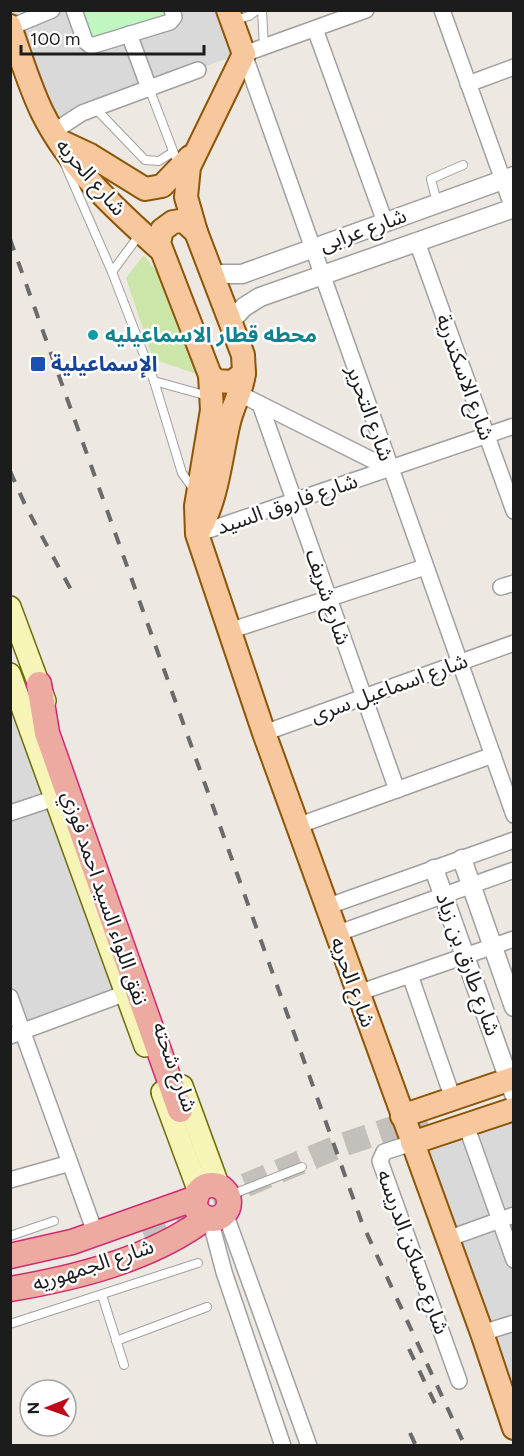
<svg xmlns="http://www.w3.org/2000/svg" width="524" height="1456" font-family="Figtree,'Noto Sans Arabic',sans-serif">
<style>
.residential{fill:#dad9d9}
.grass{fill:#cce6aa}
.park{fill:#c0f6c0}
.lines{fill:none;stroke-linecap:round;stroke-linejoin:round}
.trunk-tunnel{stroke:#c3bfba;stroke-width:24;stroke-dasharray:24 12;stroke-linecap:butt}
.service-casing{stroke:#a0a0a0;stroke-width:10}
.minor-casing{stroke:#a0a0a0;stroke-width:18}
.tertiary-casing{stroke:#a0a0a0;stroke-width:21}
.secondary-casing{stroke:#6b6d09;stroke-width:24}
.primary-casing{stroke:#8d5507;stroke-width:26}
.trunk-casing{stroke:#cf2b72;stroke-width:27}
.service{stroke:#fff;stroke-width:8}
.minor{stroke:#fff;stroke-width:15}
.tertiary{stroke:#fff;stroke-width:18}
.secondary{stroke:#f6f4b7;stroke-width:21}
.primary{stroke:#f7c89d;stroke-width:22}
.trunk{stroke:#ecaaa0;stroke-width:24}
.rail{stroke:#6a6a6a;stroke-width:4;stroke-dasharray:12 12;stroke-linecap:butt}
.culture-dot{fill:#0f9aa8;stroke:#fff;stroke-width:2}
.transit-dot{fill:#1a4fb4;stroke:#fff;stroke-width:2}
.labels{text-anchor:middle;stroke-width:5;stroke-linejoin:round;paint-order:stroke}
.street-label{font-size:21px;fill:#1c1c1c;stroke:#fff}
.culture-label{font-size:21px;font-weight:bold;fill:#0d838f;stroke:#fff;text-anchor:start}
.transit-label{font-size:21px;font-weight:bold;fill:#164399;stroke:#fff;text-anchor:start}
</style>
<rect width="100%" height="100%" fill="#ede8e2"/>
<g class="residential">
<path d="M10 11H227L242 53 81 112 53 131 11 23Z"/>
<path d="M10 670 125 993 10 1035Z"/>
<path d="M513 1109V1426L414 1144Z"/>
</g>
<path class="grass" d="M144 255 166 284 199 375 153 359 126 278Z"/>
<path class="park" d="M74 11H172L173 14 94 46Z"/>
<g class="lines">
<g class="trunk-tunnel">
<path d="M179 1213 342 1145 426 1117"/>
<path d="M145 1238 196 1217"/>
</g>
<g class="service-casing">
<g id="service">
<path d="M262 10 264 47"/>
<path d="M234 20 249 16 257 10"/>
<path d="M149 88 175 156"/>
<path d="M95 108 145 160 159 161 173 152"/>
<path d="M64 162 112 272 154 381 182 473 194 490"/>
<path d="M437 203 431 179 463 165"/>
<path d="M112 272 140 234"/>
<path d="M154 381 208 396"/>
<path d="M228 1196 302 1167"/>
<path d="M10 1236 54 1221"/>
<path d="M102 1295 124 1365"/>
<path d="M10 1324 198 1263"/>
<path d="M116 1341 207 1307"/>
</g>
</g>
<g class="minor-casing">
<g id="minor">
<path d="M74 10 85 41 91 46 170 22 174 17 172 10"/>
<path d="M366 10 244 54 514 815"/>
<path d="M442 10 514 211"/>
<path d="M11 27 52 10"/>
<path d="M315 29 385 222"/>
<path d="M129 34 149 88"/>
<path d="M468 84 514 67"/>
<path d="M53 132 82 113 198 70"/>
<path d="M417 242 514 511"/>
<path d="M240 394 390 469"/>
<path d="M260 404 397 790"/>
<path d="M197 534 514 426"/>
<path d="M501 587 514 583"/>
<path d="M229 631 425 567"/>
<path d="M264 733 514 643"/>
<path d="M10 813 55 798"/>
<path d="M297 826 493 755"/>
<path d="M326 907 514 840"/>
<path d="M336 934 514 870"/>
<path d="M410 975 453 1099"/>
<path d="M358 993 514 939"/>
<path d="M10 997 96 1235"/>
<path d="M10 1036 126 993"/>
<path d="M466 1125 514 1260"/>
<path d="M412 1143 384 1152 380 1161 459 1381"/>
<path d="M10 1180 70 1163"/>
<path d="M225 1213 309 1446"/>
<path d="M210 1219 224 1272 283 1446"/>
<path d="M447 1239 514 1215"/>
<path d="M482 1333 514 1323"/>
</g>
</g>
<g class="tertiary-casing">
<g id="tertiary">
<path d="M212 274H242L514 176"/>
<path d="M231 321 244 307 260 297 514 208"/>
<path d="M462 859 514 1007"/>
<path d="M434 869 514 1094"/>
</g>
</g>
<g class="secondary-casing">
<g id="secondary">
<path d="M10 607 45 701"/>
<path d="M10 674 145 1046"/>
<path d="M182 1086 219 1187"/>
<path d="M162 1092 199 1192"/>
</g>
</g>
<g class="primary-casing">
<g id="primary">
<path d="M10 26C20 55 29 85 42 112 69 167 116 210 161 250"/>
<path d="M60 141 90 155 145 189 162 186 190 157"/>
<path d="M180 221 186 223 196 232 243 355 244 373 232 382 217 381 210 375 159 243 162 230 173 222Z"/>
<path d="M196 232 186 197 189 167 244 54 228 10"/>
<path d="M210 375 212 410 196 506 197 534 264 733 482 1333 514 1428"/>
<path d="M198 533C218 498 220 460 229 422 233 405 242 391 244 373"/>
<path d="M402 1116 514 1078"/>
<path d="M412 1143 514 1109"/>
</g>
</g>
<g class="trunk-casing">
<g id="trunk">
<path d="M39 684 47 733 180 1110"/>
<circle cx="212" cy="1202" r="17"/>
<path d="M10 1256 72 1242 196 1198"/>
<path d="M10 1289C76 1278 152 1259 206 1218"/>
</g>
</g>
<use href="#service" class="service"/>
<use href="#minor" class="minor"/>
<use href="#tertiary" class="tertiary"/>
<use href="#secondary" class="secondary"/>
<use href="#primary" class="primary"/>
<use href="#trunk" class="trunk"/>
<g class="rail">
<path d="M10 239 362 1223 465 1446"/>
<path d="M10 471 26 507 75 597"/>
<path d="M409 1349 440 1414"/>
<path d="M410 1433 416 1446"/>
</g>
</g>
<circle class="culture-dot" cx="93" cy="335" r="6"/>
<rect class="transit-dot" x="30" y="356" width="16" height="16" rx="3"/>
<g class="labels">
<g class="street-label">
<text transform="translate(91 177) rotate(49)" y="7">شارع الحريه</text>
<text transform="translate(363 230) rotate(-20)" y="7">شارع عرابى</text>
<text transform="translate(465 377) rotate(70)" y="7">شارع الاسكندرية</text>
<text transform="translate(370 413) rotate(70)" y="7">شارع التحرير</text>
<text transform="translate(287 504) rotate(-19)" y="7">شارع فاروق السيد</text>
<text transform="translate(328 597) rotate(71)" y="7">شارع شريف</text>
<text transform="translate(389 688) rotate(-20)" y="7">شارع اسماعيل سرى</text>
<text transform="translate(105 898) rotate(71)" y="7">نفق اللواء السيد احمد فوزي</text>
<text transform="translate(468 964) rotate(70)" y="7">شارع طارق بن زياد</text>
<text transform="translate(353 982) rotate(70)" y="7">شارع الحريه</text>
<text transform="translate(175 1067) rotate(70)" y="7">شارع شحته</text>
<text transform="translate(413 1252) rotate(70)" y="7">شارع مساكن الدريسه</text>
<text transform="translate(93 1265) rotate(-18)" y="7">شارع الجمهوريه</text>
</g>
<g class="culture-label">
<text x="105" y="342">محطه قطار الاسماعيليه</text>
</g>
<g class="transit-label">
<text x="51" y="371">الإسماعيلية</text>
</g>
</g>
<rect width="524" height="1456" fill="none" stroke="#1c1c1c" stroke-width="24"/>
<g transform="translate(48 1408) rotate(269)"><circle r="28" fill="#ffffff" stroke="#a4a4a4" stroke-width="1.5"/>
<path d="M0-4.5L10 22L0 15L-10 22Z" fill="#bf0919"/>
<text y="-9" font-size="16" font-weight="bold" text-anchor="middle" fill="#1c1c1c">N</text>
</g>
<path d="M21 45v9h183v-9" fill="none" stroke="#1c1c1c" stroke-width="3"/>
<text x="30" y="45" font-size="18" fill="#1c1c1c" stroke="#ffffff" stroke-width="4.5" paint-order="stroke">100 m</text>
</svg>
